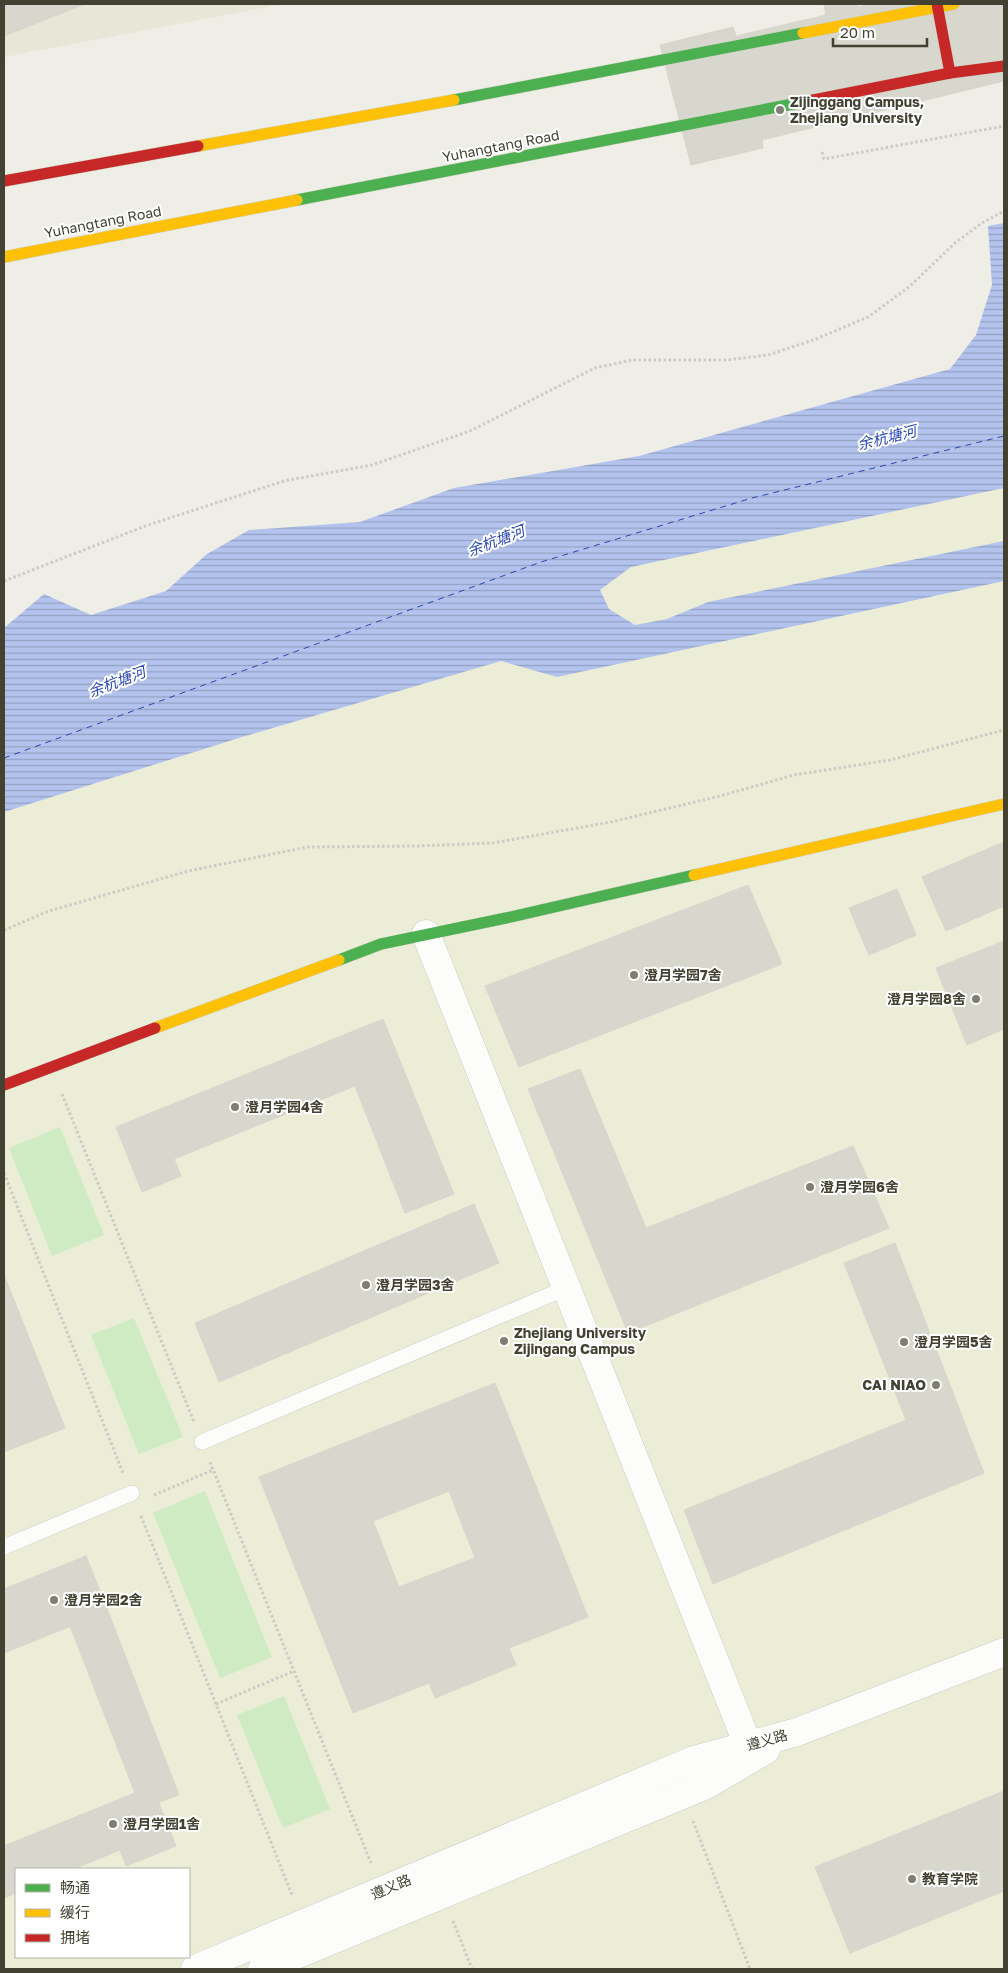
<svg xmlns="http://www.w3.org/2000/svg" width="1008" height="1973" font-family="'Golos Text','Noto Sans SC',sans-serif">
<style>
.residential{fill:#e6e7d6}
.education{fill:#ebedd7;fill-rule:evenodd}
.green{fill:#cfebc4}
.water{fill:url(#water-rules)}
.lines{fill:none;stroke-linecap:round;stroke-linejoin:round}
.ferry{stroke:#2948b1;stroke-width:1;stroke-dasharray:6 5;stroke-linecap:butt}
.building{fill:#d7d7ce;stroke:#d6d6cc;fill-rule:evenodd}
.lane-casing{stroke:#ccccc3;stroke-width:16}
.street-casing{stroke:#ccccc3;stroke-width:29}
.fast-casing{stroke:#cdcebe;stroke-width:12}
.slow-casing{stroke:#cdcebe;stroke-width:12}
.jam-casing{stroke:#cdcebe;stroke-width:12}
.path{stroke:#ccccc5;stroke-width:3;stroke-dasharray:2.5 2.5;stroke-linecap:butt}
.lane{stroke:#fcfcfb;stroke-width:15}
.street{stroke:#fcfcfb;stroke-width:28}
.fast{stroke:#4caf50;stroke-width:11}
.slow{stroke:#ffc107;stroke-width:11}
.jam{stroke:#c62828;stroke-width:11}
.poi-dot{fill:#7f7e71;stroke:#fff;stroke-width:2}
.labels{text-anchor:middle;stroke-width:4;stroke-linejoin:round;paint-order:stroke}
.poi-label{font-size:14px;font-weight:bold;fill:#434232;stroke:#fff;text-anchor:start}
.street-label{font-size:14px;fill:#434232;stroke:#fff}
.water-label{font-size:15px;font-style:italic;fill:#2948b1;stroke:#fff}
</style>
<defs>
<pattern id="water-rules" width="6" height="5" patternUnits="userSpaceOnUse" patternTransform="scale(1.25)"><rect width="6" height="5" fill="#b3c3ee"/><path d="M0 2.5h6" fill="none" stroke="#93a0c1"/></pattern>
</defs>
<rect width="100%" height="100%" fill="#eeeee6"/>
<path class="residential" d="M4 4H283L4 57Z"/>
<path class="education" d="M1004 488V1969H4V812L242 737 501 660 631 567ZM16 1869H189V1957H16Z"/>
<g class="green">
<path d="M60 1127 104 1235 52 1256 9 1148Z"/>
<path d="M134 1318 183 1437 139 1454 91 1335Z"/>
<path d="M205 1491 272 1657 220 1678 153 1513Z"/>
<path d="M284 1696 330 1809 283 1828 237 1715Z"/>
</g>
<path class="water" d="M1004 223V488L631 567 600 590 609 609 635 625 667 619 708 602 1004 541V581L557 677 501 661 242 737 4 812V628L44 594 91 615 166 591 207 554 249 530 360 522 454 488 639 456 950 369 976 335 992 285 988 226Z"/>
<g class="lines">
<path class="ferry" d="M4 758 541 562 752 498 1004 436"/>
</g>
<g class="building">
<path d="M4 4H85L4 36Z"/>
<path d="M824 4H857V7L871 4H1004V81L762 140 763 148 691 165 660 45 733 27 736 36 826 15Z"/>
<path d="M1004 842V906L946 931 922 877Z"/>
<path d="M748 885 782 964 519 1067 485 986Z"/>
<path d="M897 889 916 935 869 955 849 908Z"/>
<path d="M1004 941V1029L967 1045 936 968Z"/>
<path d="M383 1019 454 1194 405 1213 355 1086 174 1159 181 1176 142 1192 116 1127Z"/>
<path d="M580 1069 646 1228 853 1146 889 1228 628 1333 528 1089Z"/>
<path d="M474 1204 499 1263 219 1382 195 1323Z"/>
<path d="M895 1243 984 1473 713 1584 684 1510 906 1420 844 1263Z"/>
<path d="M4 1275 65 1428 4 1452Z"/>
<path d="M495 1383 588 1617 509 1648 516 1665 435 1698 429 1683 353 1713 259 1477ZM449 1491 475 1558 399 1587 373 1521Z"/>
<path d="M86 1556 108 1611 4 1653V1589Z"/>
<path d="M108 1611 179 1795 159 1802 152 1786 135 1793 70 1626Z"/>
<path d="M152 1786 176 1846 126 1866 120 1850 74 1869H16V1893L4 1898V1846Z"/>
<path d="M1004 1791V1891L850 1953 815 1867Z"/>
</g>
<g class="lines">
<g class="lane-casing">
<g id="lane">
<path d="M202 1442 566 1288"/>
<path d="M4 1547 132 1493"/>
</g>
</g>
<g class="street-casing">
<g id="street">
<path d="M426 934 748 1745"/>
<path d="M195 1969 694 1760 797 1732 1004 1652"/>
<path d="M262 1969 706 1785 766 1750"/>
</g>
</g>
<g class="fast-casing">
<g id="fast">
<path d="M454 100 803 33"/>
<path d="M297 200 798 103"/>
<path d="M339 960 381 944 506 918 694 875"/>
</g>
</g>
<g class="slow-casing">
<g id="slow">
<path d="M803 33 954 4"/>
<path d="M198 146 454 100"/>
<path d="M4 257 297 200"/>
<path d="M694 875 1004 804"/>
<path d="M155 1028 339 960"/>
</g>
</g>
<g class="jam-casing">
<g id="jam">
<path d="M937 4 950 73"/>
<path d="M798 103 950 73 1004 66"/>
<path d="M4 181 198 146"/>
<path d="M4 1085 155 1028"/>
</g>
</g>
<g class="path">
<path d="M822 152 824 159 1004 126"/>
<path d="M4 581 148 525 284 481 372 465 470 431 595 368 632 360H726L768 355 816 339 868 317 909 287 955 243 982 223 1004 211"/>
<path d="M4 930 49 911 188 871 308 847 417 846 493 843 611 822 720 796 794 775 890 760 1004 730"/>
<path d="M62 1094 194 1422"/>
<path d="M4 1173 123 1473"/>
<path d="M210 1462 371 1863"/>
<path d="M154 1495 213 1470"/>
<path d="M141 1516 292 1895"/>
<path d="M216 1704 294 1671"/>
<path d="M693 1821 750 1969"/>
<path d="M453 1921 472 1969"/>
</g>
<use href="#lane" class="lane"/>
<use href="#street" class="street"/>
<use href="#fast" class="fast"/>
<use href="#slow" class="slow"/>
<use href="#jam" class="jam"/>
</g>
<g class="poi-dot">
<circle cx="780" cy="110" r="5"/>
<circle cx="634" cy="975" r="5"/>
<circle cx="976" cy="999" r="5"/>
<circle cx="235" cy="1107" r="5"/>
<circle cx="810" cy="1187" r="5"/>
<circle cx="366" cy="1285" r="5"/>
<circle cx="504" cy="1341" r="5"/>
<circle cx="904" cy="1342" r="5"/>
<circle cx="936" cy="1385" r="5"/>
<circle cx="54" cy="1600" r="5"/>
<circle cx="113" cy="1824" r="5"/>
<circle cx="912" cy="1879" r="5"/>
</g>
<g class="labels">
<g class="poi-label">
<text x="790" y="107">Zijinggang Campus,<tspan x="790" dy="16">Zhejiang University</tspan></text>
<text x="644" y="980">澄月学园7舍</text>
<text x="966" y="1004" text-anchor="end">澄月学园8舍</text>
<text x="245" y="1112">澄月学园4舍</text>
<text x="820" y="1192">澄月学园6舍</text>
<text x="376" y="1290">澄月学园3舍</text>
<text x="514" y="1338">Zhejiang University<tspan x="514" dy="16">Zijingang Campus</tspan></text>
<text x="914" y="1347">澄月学园5舍</text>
<text x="926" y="1390" text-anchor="end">CAI NIAO</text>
<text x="64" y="1605">澄月学园2舍</text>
<text x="123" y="1829">澄月学园1舍</text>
<text x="922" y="1884">教育学院</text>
</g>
<g class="street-label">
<text transform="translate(501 146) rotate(-11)" y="5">Yuhangtang Road</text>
<text transform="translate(103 222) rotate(-11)" y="5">Yuhangtang Road</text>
<text transform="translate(767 1740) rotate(-16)" y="5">遵义路</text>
<text transform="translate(391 1887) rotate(-23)" y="5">遵义路</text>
</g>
<g class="water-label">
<text transform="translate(887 438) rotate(-14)" y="5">余杭塘河</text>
<text transform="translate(496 541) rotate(-21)" y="5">余杭塘河</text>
<text transform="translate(117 682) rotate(-21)" y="5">余杭塘河</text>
</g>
</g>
<rect width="1008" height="1973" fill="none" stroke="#434232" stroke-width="10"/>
<rect x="15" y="1868" width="175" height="90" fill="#ffffff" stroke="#b4b3ad"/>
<rect x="25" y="1884" width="25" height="8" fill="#4caf50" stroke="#b4b3ad"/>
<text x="60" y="1893" font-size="15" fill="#434232">畅通</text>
<rect x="25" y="1909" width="25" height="8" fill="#ffc107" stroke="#b4b3ad"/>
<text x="60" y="1918" font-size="15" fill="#434232">缓行</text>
<rect x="25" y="1934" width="25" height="8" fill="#c62828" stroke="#b4b3ad"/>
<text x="60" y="1943" font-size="15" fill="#434232">拥堵</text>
<path d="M833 38v8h94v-8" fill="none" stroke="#434232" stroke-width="2.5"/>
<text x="840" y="38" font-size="15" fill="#434232" stroke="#ffffff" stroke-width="4" paint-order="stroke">20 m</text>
</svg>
